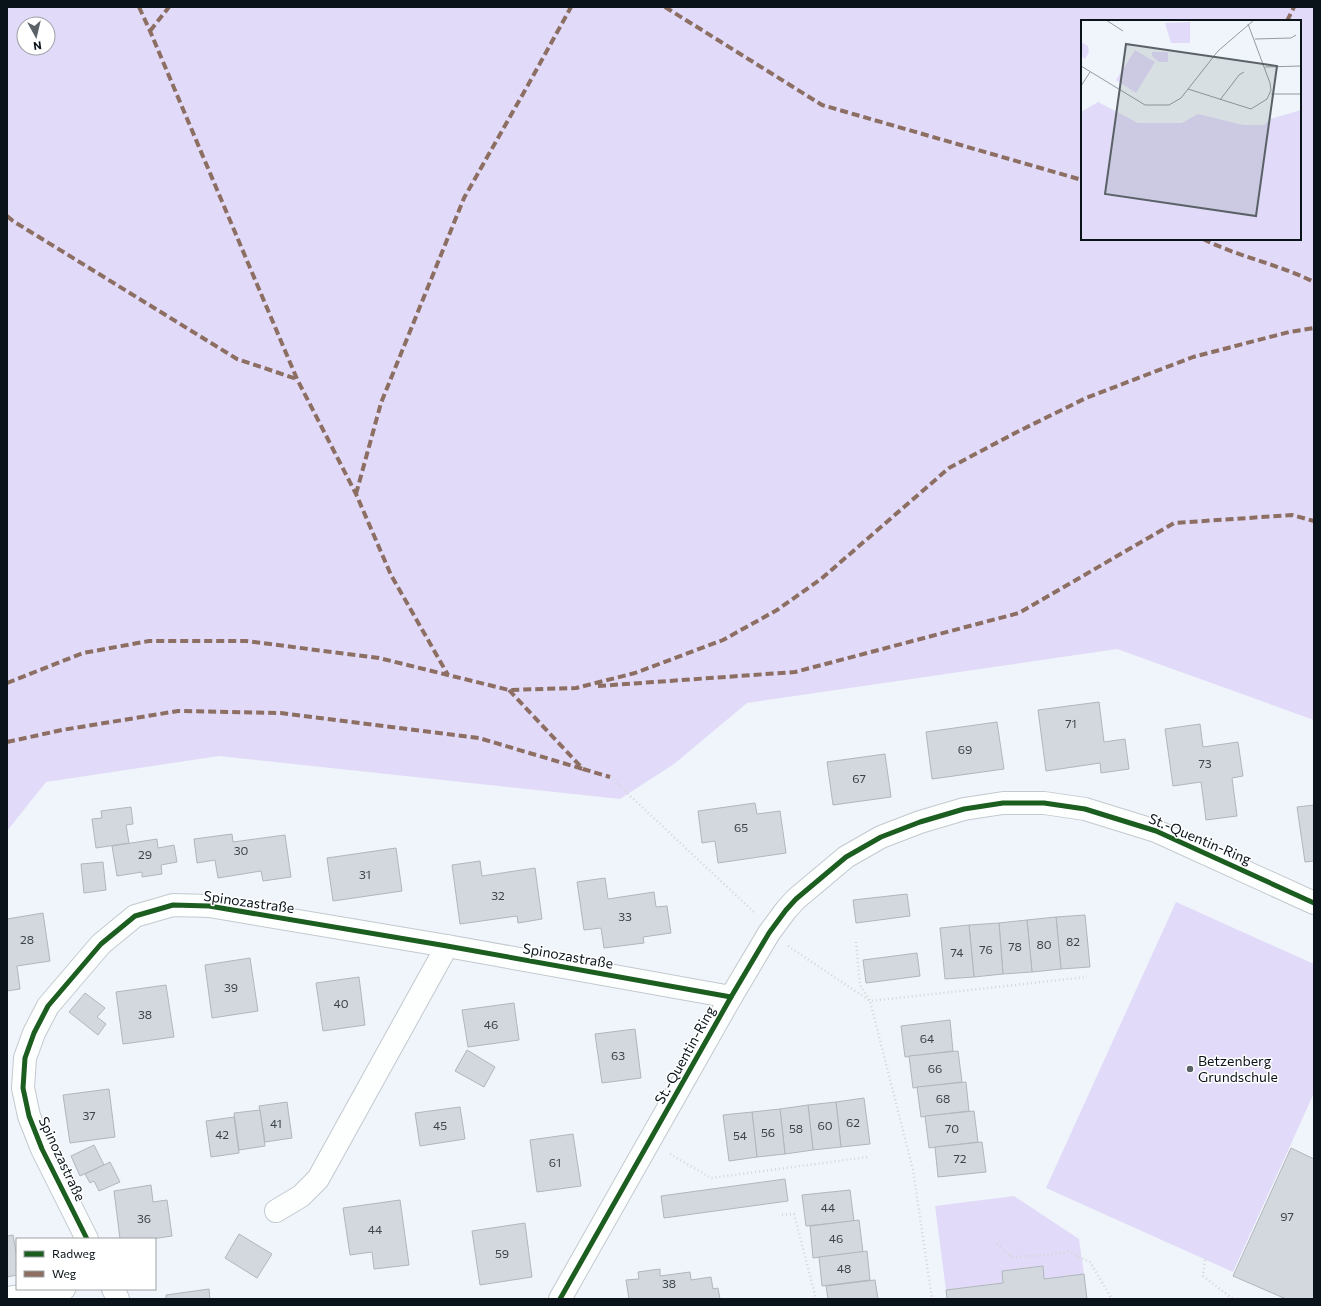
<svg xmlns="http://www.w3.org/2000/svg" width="1321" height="1306" font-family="Commissioner,sans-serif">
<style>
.green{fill:#e1dbf9;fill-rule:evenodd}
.building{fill:#d3d8df;stroke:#b1b6bd}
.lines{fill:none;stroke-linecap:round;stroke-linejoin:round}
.minor-casing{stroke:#c2cacf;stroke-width:24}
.path{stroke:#d4d6d7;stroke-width:2.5;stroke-dasharray:1 3;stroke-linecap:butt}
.minor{stroke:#fdfefe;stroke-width:22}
.quiet{stroke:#8d6e63;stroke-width:4;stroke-dasharray:8 4;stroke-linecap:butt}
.cycleway-casing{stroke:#fff;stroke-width:8}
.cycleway{stroke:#1b5e20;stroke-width:5}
.poi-dot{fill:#5a6268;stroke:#fff;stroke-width:1.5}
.labels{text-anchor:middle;stroke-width:3;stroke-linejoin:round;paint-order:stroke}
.number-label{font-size:12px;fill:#3c444a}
.street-label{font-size:14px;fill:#091319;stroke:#fff}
.poi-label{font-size:14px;fill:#091319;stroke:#fff;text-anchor:start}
.inset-road{fill:none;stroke:#939ba0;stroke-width:1}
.view{fill:#5a6268;fill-opacity:0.15;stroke:#5a6268;stroke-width:2}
.inset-edge{fill:none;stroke:#091319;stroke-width:2}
</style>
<rect width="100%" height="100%" fill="#eff5fa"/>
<g class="green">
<path d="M7 7H1314V720L1117 649 747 703 674 764 620 799 219 756 46 782 7 831ZM1082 21H1300V239H1082ZM24 24H48V48H24Z"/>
<path d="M1176 902 1314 964V1093L1233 1272 1046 1188Z"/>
<path d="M1014 1196 1079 1239 1084 1274 1044 1279 1043 1267 1002 1271 1003 1283 946 1290 935 1206Z"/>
</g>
<g class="building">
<path d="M1099 702 1104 742 1125 739 1129 769 1101 773 1100 763 1046 771 1038 710Z"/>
<path d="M997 722 1004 769 932 779 926 732Z"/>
<path d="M1200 724 1203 747 1238 742 1243 776 1232 778 1237 816 1206 820 1201 782 1173 786 1165 729Z"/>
<path d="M885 754 891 797 833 805 827 762Z"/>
<path d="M755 803 757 814 780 811 786 853 718 863 715 841 702 843 698 811Z"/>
<path d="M1314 805V861L1305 862 1297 807Z"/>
<path d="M131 807 133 824 126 825 129 843 96 848 92 819 102 818 101 811Z"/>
<path d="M232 834 233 842 285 835 291 877 263 881 261 871 218 878 215 860 197 863 194 839Z"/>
<path d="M157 839 158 848 174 845 177 862 161 865 162 874 142 877V872L117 876 112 846Z"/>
<path d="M396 848 402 891 333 901 327 858Z"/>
<path d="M480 861 482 876 535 868 542 919 518 923 517 916 460 924 452 865Z"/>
<path d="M103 862 106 890 84 893 81 864Z"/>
<path d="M605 878 608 899 654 892 656 907 667 906 671 933 643 937 644 943 604 948 601 928 584 930 577 882Z"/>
<path d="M907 894 910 916 856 923 853 900Z"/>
<path d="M43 913 50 961 17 966 20 989 7 991V919Z"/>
<path d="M1085 915 1090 967 1061 969 1056 917Z"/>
<path d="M1056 917 1061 969 1032 972 1027 920Z"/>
<path d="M1027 920 1032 972 1003 974 999 923Z"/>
<path d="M999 923 1003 974 974 977 969 925Z"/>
<path d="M969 925 974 977 945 979 940 928Z"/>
<path d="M917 953 920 976 866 983 863 960Z"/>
<path d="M250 958 258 1011 212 1018 205 965Z"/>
<path d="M359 977 365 1025 323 1031 316 983Z"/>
<path d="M166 985 174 1037 123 1044 116 992Z"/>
<path d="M85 993 105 1008 97 1017 106 1024 98 1035 69 1012Z"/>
<path d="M514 1003 519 1040 468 1047 462 1010Z"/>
<path d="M950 1020 953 1051 905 1057 901 1026Z"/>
<path d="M635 1029 641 1078 602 1083 595 1034Z"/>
<path d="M467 1050 495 1067 484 1087 455 1071Z"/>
<path d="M958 1051 962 1082 913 1088 909 1056Z"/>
<path d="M966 1082 969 1111 921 1117 917 1087Z"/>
<path d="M109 1089 115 1137 70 1143 63 1095Z"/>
<path d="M864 1098 870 1144 841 1147 836 1102Z"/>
<path d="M287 1102 292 1138 265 1142 259 1106Z"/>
<path d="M836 1102 841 1147 813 1150 808 1105Z"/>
<path d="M808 1105 813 1150 785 1154 780 1109Z"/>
<path d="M460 1107 465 1139 420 1146 415 1113Z"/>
<path d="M780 1109 785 1154 757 1157 752 1112Z"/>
<path d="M260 1110 265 1146 239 1150 234 1113Z"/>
<path d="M974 1111 978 1142 929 1148 925 1116Z"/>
<path d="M752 1112 757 1157 729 1161 723 1115Z"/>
<path d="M234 1117 239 1153 211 1157 206 1121Z"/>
<path d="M573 1134 581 1186 537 1192 530 1140Z"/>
<path d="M982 1142 986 1172 938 1177 935 1147Z"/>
<path d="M94 1145 104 1165 80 1176 71 1156Z"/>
<path d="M1291 1148 1314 1159V1299H1286L1233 1276Z"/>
<path d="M110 1162 120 1182 99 1191 94 1181 90 1183 85 1174Z"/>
<path d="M785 1179 788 1201 664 1218 661 1196Z"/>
<path d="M151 1185 153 1202 167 1200 172 1236 152 1239H120L114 1191Z"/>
<path d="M850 1190 854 1221 806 1226 802 1195Z"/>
<path d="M400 1200 409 1265 374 1269 372 1252 350 1255 343 1208Z"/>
<path d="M859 1220 863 1252 813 1258 810 1226Z"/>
<path d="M525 1223 532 1277 480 1285 472 1231Z"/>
<path d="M239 1234 272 1254 257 1278 225 1258Z"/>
<path d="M13 1235 17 1257V1275L7 1277V1236Z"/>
<path d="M867 1251 870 1280 822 1286 819 1257Z"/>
<path d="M1043 1266 1044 1279 1084 1274 1087 1299H947L946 1290 1003 1283 1002 1271Z"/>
<path d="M660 1269V1276L690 1272 691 1280 711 1277 713 1289 718 1288 720 1299H629L626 1280 639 1279 638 1272Z"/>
<path d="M875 1280 878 1299H828L826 1286Z"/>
<path d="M209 1289 210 1299H166V1295Z"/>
</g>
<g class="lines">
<g class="minor-casing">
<g id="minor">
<path d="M276 1211 301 1196 318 1179 447 946"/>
<path d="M87 1239 42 1149 29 1116 23 1088 25 1058 34 1033 48 1006 101 944 135 916 173 905 209 906 447 946 731 997"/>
<path d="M113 1289 118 1299"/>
<path d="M7 1298 64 1289"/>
<path d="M560 1299 731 997 769 933 786 910 796 899 846 857 881 837 920 822 964 809 1003 803H1044L1085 809 1156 831 1314 903"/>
</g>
</g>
<g class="path">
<path d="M610 777 754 912"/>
<path d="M856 942 860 985 870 1001 1087 977"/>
<path d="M788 946 870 1001 913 1170 932 1299"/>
<path d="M670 1154 711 1178 868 1157"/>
<path d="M782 1215 794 1214 816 1299"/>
<path d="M997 1244 1011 1257 1046 1255 1068 1252 1090 1262 1112 1299"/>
<path d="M1205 1260 1203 1276 1233 1299"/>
</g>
<use href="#minor" class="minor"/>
<g class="quiet">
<path d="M139 7 150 31 297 379 356 494 391 575 448 675"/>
<path d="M665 7 822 105 1082 180"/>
<path d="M1287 21 1294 7"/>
<path d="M150 31 169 7"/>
<path d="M7 216 13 221 237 359 297 379"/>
<path d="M1203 239C1239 257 1278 264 1314 282"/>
<path d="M356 494 381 403 464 198 528 85 571 7"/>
<path d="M7 683 83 653 149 641H246L379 658 509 690 576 688 635 673 723 640 777 610 821 579 949 468 1017 432 1086 398 1193 357 1289 332 1314 328"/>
<path d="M598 686 795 672 1019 613 1174 523 1292 515 1314 521"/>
<path d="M509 690 583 769 610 777"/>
<path d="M7 742 62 730 178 711 281 713 479 738 583 769"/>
</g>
<g class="cycleway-casing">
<g id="cycleway">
<path d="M87 1239 42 1149 29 1116 23 1088 25 1058 34 1033 48 1006 101 944 135 916 173 905 209 906 447 946 731 997"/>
<path d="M560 1299 731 997 769 933 786 910 796 899 846 857 881 837 920 822 964 809 1003 803H1044L1085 809 1156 831 1314 903"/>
</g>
</g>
<use href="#cycleway" class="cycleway"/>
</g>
<circle class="poi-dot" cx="1190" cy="1069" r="4"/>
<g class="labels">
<g class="number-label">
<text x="1071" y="728">71</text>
<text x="965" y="754">69</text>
<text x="1205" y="768">73</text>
<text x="859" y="783">67</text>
<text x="741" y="832">65</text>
<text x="241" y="855">30</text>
<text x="145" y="859">29</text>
<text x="365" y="879">31</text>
<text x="498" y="900">32</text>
<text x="625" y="921">33</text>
<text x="27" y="944">28</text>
<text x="1073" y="946">82</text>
<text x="1044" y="949">80</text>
<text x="1015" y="951">78</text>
<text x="986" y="954">76</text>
<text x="957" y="957">74</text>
<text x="231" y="992">39</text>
<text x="341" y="1008">40</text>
<text x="145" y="1019">38</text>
<text x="491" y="1029">46</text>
<text x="927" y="1043">64</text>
<text x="618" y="1060">63</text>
<text x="935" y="1073">66</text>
<text x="943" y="1103">68</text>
<text x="89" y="1120">37</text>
<text x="853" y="1127">62</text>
<text x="276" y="1128">41</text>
<text x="440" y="1130">45</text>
<text x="825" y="1130">60</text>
<text x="796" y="1133">58</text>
<text x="952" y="1133">70</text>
<text x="768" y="1137">56</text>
<text x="222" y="1139">42</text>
<text x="740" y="1140">54</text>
<text x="960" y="1163">72</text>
<text x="555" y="1167">61</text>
<text x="828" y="1212">44</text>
<text x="1287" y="1221">97</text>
<text x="144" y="1223">36</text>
<text x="375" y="1234">44</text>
<text x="836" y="1243">46</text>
<text x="502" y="1258">59</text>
<text x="844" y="1273">48</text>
<text x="669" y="1288">38</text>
</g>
<g class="street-label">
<text transform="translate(1200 839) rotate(23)" y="5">St.-Quentin-Ring</text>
<text transform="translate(249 902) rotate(8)" y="5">Spinozastraße</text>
<text transform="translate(568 956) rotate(10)" y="5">Spinozastraße</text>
<text transform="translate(685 1055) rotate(-61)" y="5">St.-Quentin-Ring</text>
<text transform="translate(62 1159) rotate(65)" y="5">Spinozastraße</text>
</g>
<g class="poi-label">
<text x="1198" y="1066">Betzenberg<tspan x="1198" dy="16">Grundschule</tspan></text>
</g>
</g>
<g transform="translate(1081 20)">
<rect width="220" height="220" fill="#eff5fa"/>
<path d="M109 2V23H90L84 3ZM0 22 7 26 8 32 4 39 0 36ZM54 30 74 42 55 73 35 60ZM71 32H87V42H78L71 36ZM17 82 57 103H101L117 94 162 105H183L189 99 220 90V220H0V92Z" fill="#e1dbf9"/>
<path class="inset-road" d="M25 0 42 11M174 19 210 18 215 15M0 46 64 85H88L100 78 137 31 173 0M184 47 220 46M0 66 9 52M107 69 170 89 186 79 190 70 189 63 167 4M190 74H220M139 80 158 55 163 52"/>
<path class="view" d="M45 24 196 46 175 196 24 174Z"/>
<rect width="220" height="220" class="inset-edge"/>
</g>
<rect width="1321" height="1306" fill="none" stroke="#091319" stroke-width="16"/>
<rect x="16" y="1238" width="140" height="52" fill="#ffffff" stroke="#9da1a3"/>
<rect x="24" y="1251" width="20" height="6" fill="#1b5e20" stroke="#9da1a3"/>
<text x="52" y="1258" font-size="12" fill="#091319">Radweg</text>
<rect x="24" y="1271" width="20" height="6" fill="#8d6e63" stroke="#9da1a3"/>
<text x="52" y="1278" font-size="12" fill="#091319">Weg</text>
<g transform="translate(36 36) rotate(172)"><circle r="19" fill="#ffffff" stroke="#9da1a3"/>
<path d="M0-3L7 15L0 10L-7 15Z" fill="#5a6268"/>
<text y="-6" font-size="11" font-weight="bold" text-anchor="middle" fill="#091319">N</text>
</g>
</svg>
